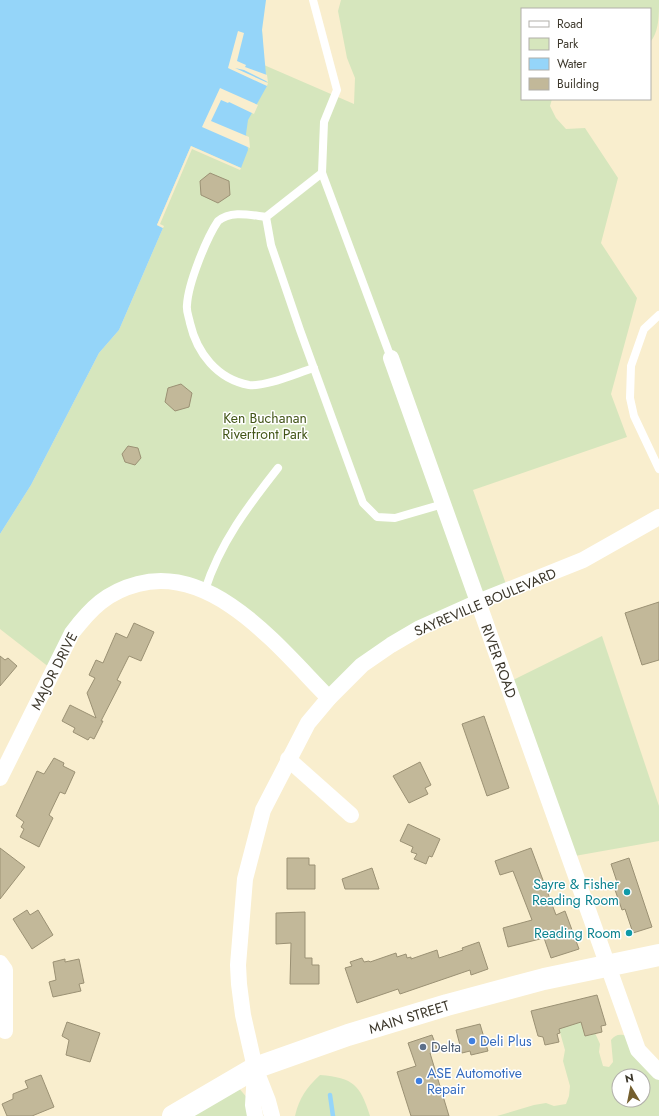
<svg xmlns="http://www.w3.org/2000/svg" width="659" height="1116" font-family="Jost,sans-serif">
<style>
.green{fill:#d6e6bd;fill-rule:evenodd}
.water{fill:#95d5f9}
.pier{fill:#f9eece}
.lines{fill:none;stroke-linecap:round;stroke-linejoin:round}
.stream{stroke:#95d5f9;stroke-width:4.5}
.building{fill:#c2b899;stroke:#9b9174}
.service{stroke:#fff;stroke-width:8}
.minor{stroke:#fff;stroke-width:16}
.secondary{stroke:#fff;stroke-width:22}
.culture-dot{fill:#0f9aa8;stroke:#fff;stroke-width:1.5}
.shop-dot{fill:#3f7fe0;stroke:#fff;stroke-width:1.5}
.service-dot{fill:#5c6f8a;stroke:#fff;stroke-width:1.5}
.labels{text-anchor:middle;stroke-width:3;stroke-linejoin:round;paint-order:stroke}
.park-label{font-size:14px;fill:#425517;stroke:#fff}
.street-label{font-size:14px;fill:#3c372b;stroke:#fff}
.culture-label{font-size:14px;fill:#0d838f;stroke:#fff;text-anchor:end}
.shop-label{font-size:14px;fill:#366cbe;stroke:#fff;text-anchor:start}
.service-label{font-size:14px;fill:#4e5e75;stroke:#fff;text-anchor:start}
</style>
<rect width="100%" height="100%" fill="#f9eece"/>
<g class="green">
<path d="M341 0H659C659 15 659 33 650 42V9H522V99H552L550 106 556 118 566 129 585 128 618 178 601 243 637 298 611 394 627 437 473 490 508 590 420 628 329 698 273 642 187 583 109 596 54 671 0 629V534L31 485 99 353 119 330 163 228 157 225 191 146 262 30 264 65 354 104 355 78 347 58 338 11Z"/>
<path d="M602 636 659 806V841L569 857 507 683Z"/>
<path d="M575 1001 585 1036 595 1033 600 1044 599 1052 603 1066 609 1067 613 1062 611 1040C616 1034 620 1034 627 1036L659 1072V1116H497L534 1105 546 1103 554 1106 566 1104 569 1096 570 1086 563 1061 565 1050 559 1029 555 1005ZM619 1076H643V1100H619Z"/>
<path d="M320 1075C354 1078 360 1085 370 1116H295C299 1098 307 1087 320 1075Z"/>
<path d="M233 1081 253 1105 255 1116H174Z"/>
</g>
<path class="water" d="M0 0H266L262 30 267 86 248 120 246 134 248 150 241 168 191 146 157 225 163 228 119 330 99 353 31 485 0 534Z"/>
<g class="pier">
<path d="M238 31 244 33 237 61 246 65 245 67 267 75 268 82 244 70 235 68 268 83 267 86 228 68Z"/>
<path d="M220 88 258 105 254 114 229 102 228 103 221 100 211 121 249 137 250 148 202 127Z"/>
<path d="M191 146 241 168 240 170 192 149 160 224 164 226 163 228 157 225Z"/>
</g>
<g class="lines">
<path class="stream" d="M330 1095 333 1116"/>
</g>
<g class="building">
<path d="M210 173 229 181 230 195 218 203 201 195 200 181Z"/>
<path d="M181 384 192 393 189 407 175 411 165 402 168 388Z"/>
<path d="M128 446 138 448 141 458 135 465 125 462 122 454Z"/>
<path d="M659 602V660L642 665 625 613Z"/>
<path d="M134 623 154 632 141 661 129 656 117 680 121 682 101 721H103L94 739 90 737 88 740 73 732 75 728 62 721 70 705 96 718 87 693 95 678 89 675 96 660 103 663 116 633 127 638Z"/>
<path d="M0 656 5 660 8 658 17 666 0 686Z"/>
<path d="M484 716 509 788 487 796 462 724Z"/>
<path d="M54 758 64 763 63 766 75 772 65 794 60 792 49 815 53 818 39 847 20 837 24 829 21 827 24 822 16 816 37 771 44 774Z"/>
<path d="M420 762 431 785 425 788 428 794 409 803 393 776Z"/>
<path d="M408 824 440 839 432 857 429 856 426 864 414 859 417 854 411 852 413 847 400 841Z"/>
<path d="M0 848 25 867 0 899Z"/>
<path d="M531 848 556 915 565 911 579 949 551 958 544 938 508 947 503 928 532 920 513 871 500 875 495 861Z"/>
<path d="M287 858H309V865H315V889H287Z"/>
<path d="M629 858 652 927 633 933 625 909 622 910 614 887 618 885 611 864Z"/>
<path d="M372 868 379 889H345L342 879Z"/>
<path d="M27 910 30 915 38 910 53 935 32 949 13 919Z"/>
<path d="M305 912V958H312V965H319V984H290L291 943 276 944V913Z"/>
<path d="M479 942 488 969 471 975 470 970 400 994 398 989 357 1003 345 968 352 966 350 962 362 958 364 962 369 961 370 962 396 953 397 957 406 954 407 958 411 957V959L437 950 439 958 463 950 462 948Z"/>
<path d="M65 959V962L79 959 84 983 79 984 81 991 53 997 49 982 56 980 53 962Z"/>
<path d="M597 995 606 1025 601 1026 602 1032 585 1036 581 1022 559 1029 560 1033 557 1034 559 1042 545 1045 543 1037 538 1036 531 1011Z"/>
<path d="M67 1022 100 1033 90 1062 66 1055 69 1040 62 1036Z"/>
<path d="M480 1024 488 1051 471 1055 470 1051 462 1053 456 1030Z"/>
<path d="M432 1035 438 1051 430 1053 449 1116H411L397 1072 416 1066 408 1043Z"/>
<path d="M41 1075 54 1107 32 1116H7L2 1104 13 1099V1094L28 1088 25 1081Z"/>
</g>
<g class="lines">
<g class="service">
<path d="M313 0 337 90 324 122 322 173 391 358"/>
<path d="M322 173 266 217 271 245 300 330 363 503 377 517 395 518 443 504"/>
<path d="M266 217C250 215 231 210 218 221 206 239 188 284 187 305 186 311 189 317 190 323 197 353 217 379 249 385 266 387 297 373 314 368"/>
<path d="M659 315 644 329 631 366 630 398 634 416 659 469"/>
<path d="M205 590C220 543 248 506 278 468"/>
</g>
<g class="minor">
<path d="M391 358 638 1050 659 1072"/>
<path d="M288 759 351 815"/>
<path d="M0 778 72 633C91 608 107 592 138 584 215 564 281 650 329 698"/>
<path d="M0 963 5 970V1031"/>
<path d="M255 1072 253 1105 255 1116"/>
<path d="M272 1116 268 1101 255 1068 243 1015 239 984 238 965 245 879 263 810 308 723 329 698 362 665 391 645 420 628 478 602 583 560 659 517"/>
</g>
<path class="secondary" d="M173 1116 255 1068 348 1035 447 1005 544 979 659 955"/>
</g>
<g class="culture-dot">
<circle cx="627" cy="892" r="4"/>
<circle cx="629" cy="933" r="4"/>
</g>
<g class="shop-dot">
<circle cx="472" cy="1041" r="4"/>
<circle cx="419" cy="1081" r="4"/>
</g>
<circle class="service-dot" cx="423" cy="1047" r="4"/>
<g class="labels">
<g class="park-label">
<text x="265" y="423">Ken Buchanan<tspan x="265" dy="16">Riverfront Park</tspan></text>
</g>
<g class="street-label">
<text transform="translate(485 602) rotate(-23)" y="5">SAYREVILLE BOULEVARD</text>
<text transform="translate(499 661) rotate(70)" y="5">RIVER ROAD</text>
<text transform="translate(54 671) rotate(-63)" y="5">MAJOR DRIVE</text>
<text transform="translate(409 1017) rotate(-17)" y="5">MAIN STREET</text>
</g>
<g class="culture-label">
<text x="619" y="889">Sayre &amp; Fisher<tspan x="619" dy="16">Reading Room</tspan></text>
<text x="621" y="938">Reading Room</text>
</g>
<g class="shop-label">
<text x="480" y="1046">Deli Plus</text>
<text x="427" y="1078">ASE Automotive<tspan x="427" dy="16">Repair</tspan></text>
</g>
<g class="service-label">
<text x="431" y="1052">Delta</text>
</g>
</g>
<rect x="521" y="8" width="130" height="92" fill="#ffffff" stroke="#b1afaa"/>
<rect x="529" y="21" width="20" height="6" fill="#ffffff" stroke="#b1afaa"/>
<text x="557" y="28" font-size="12" fill="#3c372b">Road</text>
<rect x="529" y="38" width="20" height="12" fill="#d6e6bd" stroke="#b1afaa"/>
<text x="557" y="48" font-size="12" fill="#3c372b">Park</text>
<rect x="529" y="58" width="20" height="12" fill="#95d5f9" stroke="#b1afaa"/>
<text x="557" y="68" font-size="12" fill="#3c372b">Water</text>
<rect x="529" y="78" width="20" height="12" fill="#c2b899" stroke="#b1afaa"/>
<text x="557" y="88" font-size="12" fill="#3c372b">Building</text>
<g transform="translate(631 1088) rotate(350)"><circle r="19" fill="#ffffff" stroke="#b1afaa"/>
<path d="M0-3L7 15L0 10L-7 15Z" fill="#745f2e"/>
<text y="-6" font-size="11" font-weight="bold" text-anchor="middle" fill="#3c372b">N</text>
</g>
</svg>
